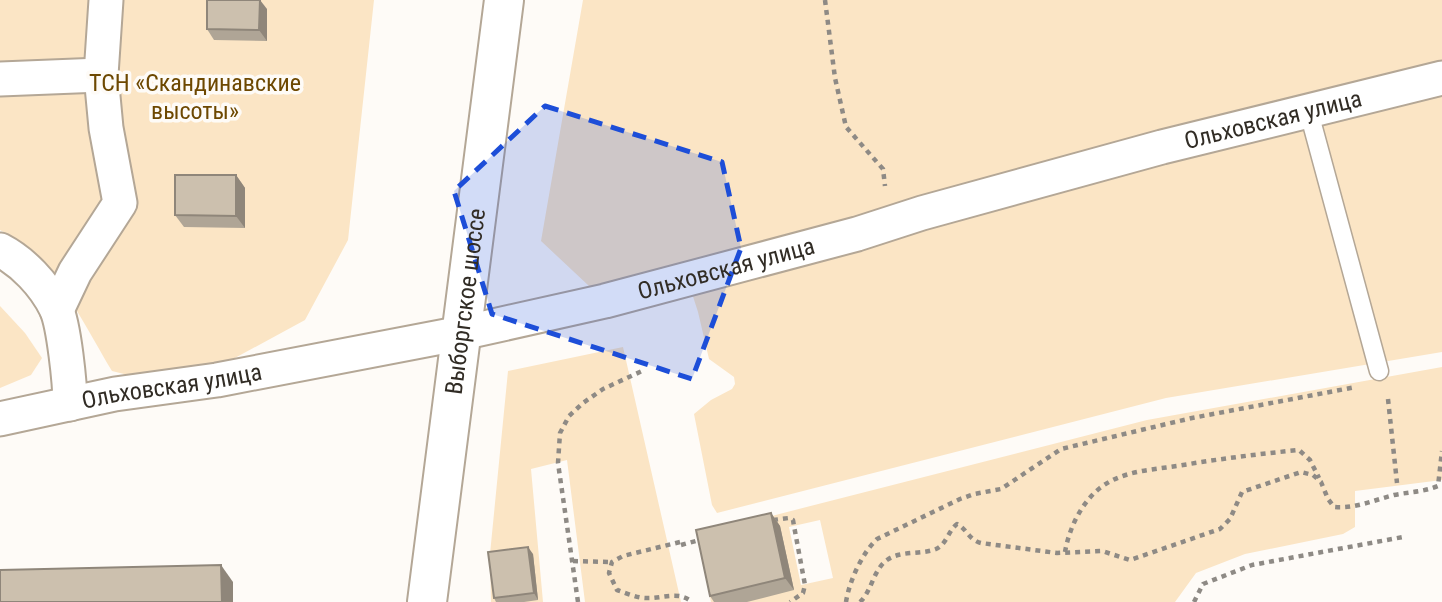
<svg xmlns="http://www.w3.org/2000/svg" width="1442" height="602" font-family="'Roboto Condensed',sans-serif">
<style>
.green{fill:#fbe5c5;fill-rule:evenodd}
.lines{fill:none;stroke-linecap:round;stroke-linejoin:round}
.service-casing{stroke:#b4a796;stroke-width:21}
.minor-casing{stroke:#b4a796;stroke-width:37}
.primary-casing{stroke:#b4a796;stroke-width:42}
.path{stroke:#8e8a85;stroke-width:4.5;stroke-dasharray:5 5;stroke-linecap:butt}
.service{stroke:#fff;stroke-width:18}
.minor{stroke:#fff;stroke-width:33}
.primary{stroke:#fff;stroke-width:38}
.wall{fill:#afa596}
.shaded-wall{fill:#8f867a}
.building{fill:#ccc0ae;stroke:#8f867a;stroke-width:2}
.marked{fill:#1d4ed8;fill-opacity:0.2;stroke:#1d4ed8;stroke-width:5;stroke-dasharray:14 9;stroke-linejoin:round}
.labels{text-anchor:middle;stroke-width:7;stroke-linejoin:round;paint-order:stroke}
.park-label{font-size:24px;fill:#6d4800;stroke:#fefbf7}
.street-label{font-size:24px;fill:#312c25;stroke:#fefbf7}
</style>
<rect width="100%" height="100%" fill="#fefbf7"/>
<g class="green">
<path d="M0 0H374L348 240 305 320 233 359 182 373 140 378 112 371C82 321 54 259 0 230Z"/>
<path d="M583 0H1442V352L1166 398 717 513 712 505 694 414 711 400 732 389 735 384 734 377 709 359 698 312 688 281 605 301 541 241Z"/>
<path d="M0 306 25 333 42 358 31 375 0 388Z"/>
<path d="M623 347 681 602H585L567 460 531 469 543 602H491L490 554 508 371Z"/>
<path d="M1442 367V480L1355 491V527L1343 534 1245 554 1196 573 1175 602H711L697 535 1147 420ZM820 520 833 578 801 585 789 527Z"/>
</g>
<g class="lines">
<g class="service-casing">
<path id="service" d="M1308 109 1379 371"/>
</g>
<g class="minor-casing">
<g id="minor">
<path d="M0 79 101 75"/>
<path d="M0 250C23 262 44 284 56 308 64 325 70 384 70 404"/>
<path d="M57 310 75 272 120 203 106 128 101 75 106 0"/>
<path id="s1" d="M0 419 115 394 217 380 462 333 605 301 857 234 922 213 1162 147 1442 78"/>
</g>
</g>
<g class="primary-casing">
<g id="primary">
<path id="s2" d="M427 602 504 0"/>
</g>
</g>
<g class="path">
<path d="M825 0 835 78 846 127 883 169 885 186"/>
<path d="M1388 399 1397 483"/>
<path d="M773 520 789 518 793 520 794 526 805 585 803 593 790 602"/>
<path d="M680 542 623 556 612 562 609 573 617 590C626 593 637 598 646 598 662 599 678 590 692 602"/>
<path d="M681 545 703 539"/>
<path d="M1065 552C1069 529 1081 503 1100 488 1122 471 1150 470 1177 466 1218 459 1258 454 1299 450L1310 460 1319 478"/>
<path d="M573 561 612 562"/>
<path d="M578 602 558 463 560 433 569 416 583 403 603 389 642 371"/>
<path d="M846 602C849 582 862 553 877 539L960 499 974 494 1001 489 1061 449 1192 418 1356 387"/>
<path d="M860 602C872 591 873 570 887 560 901 550 921 555 936 549 947 544 948 531 957 524 967 529 969 540 981 543L1057 553 1102 551 1130 560 1220 529 1230 519 1242 492 1301 472 1313 475 1321 482 1328 499 1334 507C1355 509 1374 500 1394 495 1409 492 1423 492 1438 486L1442 451"/>
<path d="M1194 602 1203 584 1252 565 1403 537"/>
</g>
<use href="#service" class="service"/>
<use href="#minor" class="minor"/>
<use href="#primary" class="primary"/>
</g>
<g class="wall">
<path d="M267 9V41L214 40 207 29Z"/>
<path d="M236 175 245 188V228L184 227 175 215Z"/>
<path d="M771 513 780 526 794 590 747 602H714L710 596Z"/>
<path d="M533 554 538 600 524 602H496L494 598Z"/>
</g>
<g class="shaded-wall">
<path d="M260 0 267 9V41L259 30Z"/>
<path d="M236 175 245 188V228L236 216Z"/>
<path d="M771 513 780 526 794 590 785 578Z"/>
<path d="M528 547 533 554 538 600 534 593Z"/>
<path d="M221 565 233 582V602H222Z"/>
</g>
<g class="building">
<path d="M207 0H260L259 30 207 29Z"/>
<path d="M175 175H236V216L175 215Z"/>
<path d="M771 513 785 578 710 596 696 530Z"/>
<path d="M528 547 534 593 494 598 488 552Z"/>
<path d="M221 565 222 602H0V570Z"/>
</g>
<path class="marked" d="M545 106 722 162 741 248 692 379 492 314 454 191Z"/>
<g class="labels">
<g class="park-label">
<text x="195" y="91">ТСН «Скандинавские<tspan x="195" dy="28">высоты»</tspan></text>
</g>
<g class="street-label">
<text dy="8" stroke="none"><textPath href="#s1" startOffset="1309">Ольховская улица</textPath></text>
<text dy="8" stroke="none"><textPath href="#s1" startOffset="742">Ольховская улица</textPath></text>
<text dy="8" stroke="none"><textPath href="#s2" startOffset="303">Выборгское шоссе</textPath></text>
<text dy="8" stroke="none"><textPath href="#s1" startOffset="175">Ольховская улица</textPath></text>
</g>
</g>
</svg>
